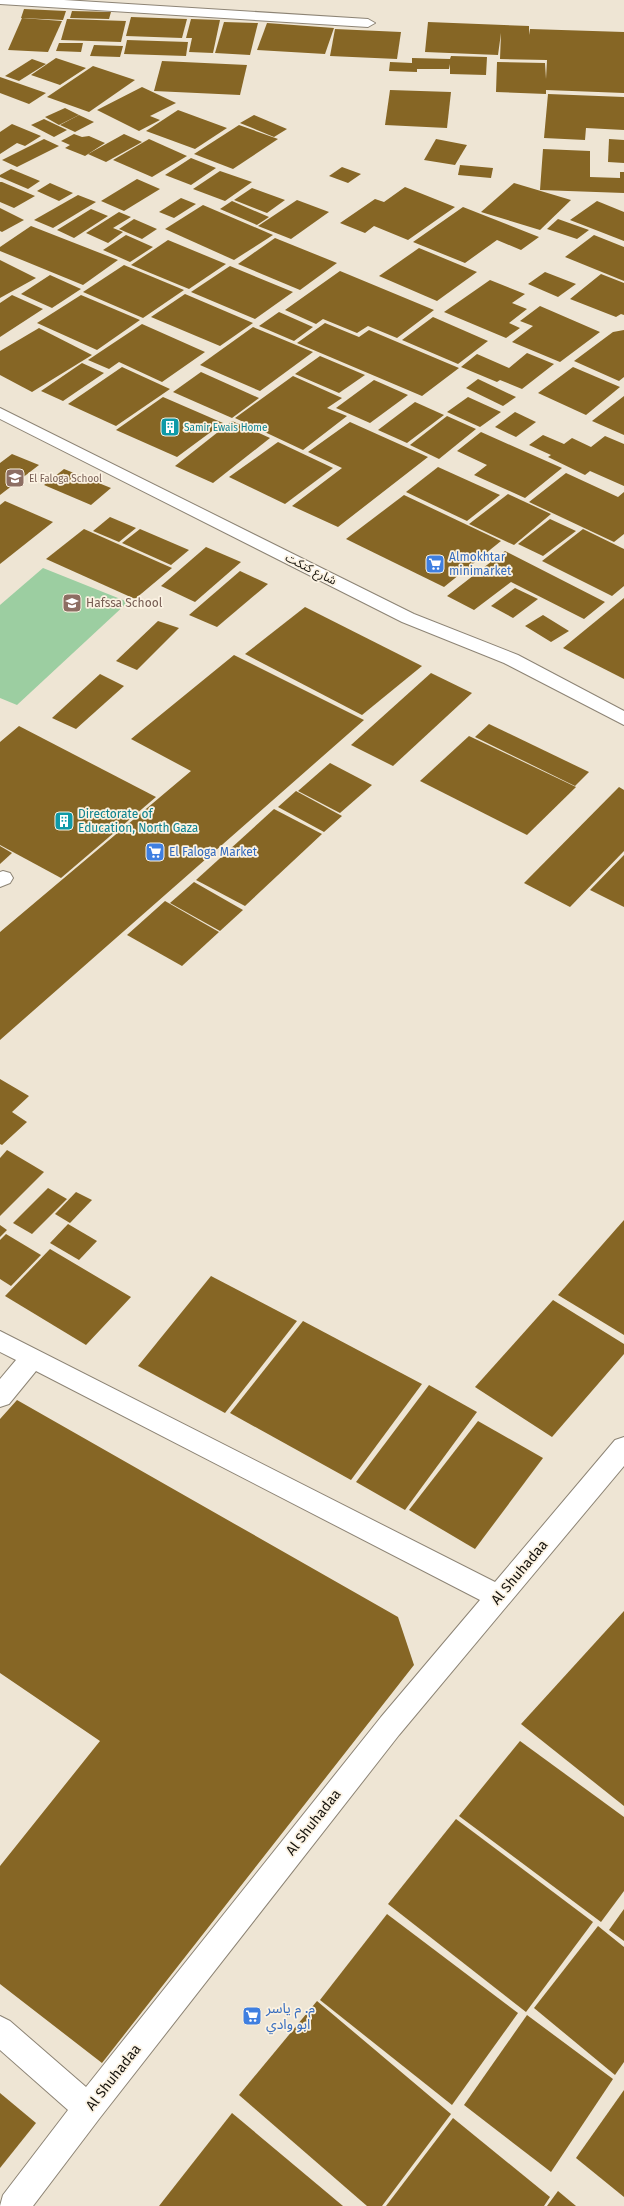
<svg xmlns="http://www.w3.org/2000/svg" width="624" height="2206" font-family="'Fira Sans','Noto Sans Arabic',sans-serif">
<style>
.green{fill:#9ccea1}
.building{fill:#866625}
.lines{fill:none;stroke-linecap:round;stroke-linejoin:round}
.minor-casing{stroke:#8d8475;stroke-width:2}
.minor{fill:#fff;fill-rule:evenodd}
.labels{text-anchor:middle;stroke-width:3.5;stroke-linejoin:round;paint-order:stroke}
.far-culture-label{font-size:10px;fill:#0d838f;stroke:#fbf2e2;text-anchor:start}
.far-education-label{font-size:10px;fill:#785e54;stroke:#fbf2e2;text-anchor:start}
.shop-label{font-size:12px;fill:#366cbe;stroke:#fbf2e2;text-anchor:start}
.street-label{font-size:12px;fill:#15120c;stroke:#fbf2e2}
.education-label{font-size:12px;fill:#785e54;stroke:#fbf2e2;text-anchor:start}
.culture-label{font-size:12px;fill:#0d838f;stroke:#fbf2e2;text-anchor:start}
.near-street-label{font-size:14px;fill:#15120c;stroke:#fbf2e2}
.near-shop-label{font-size:14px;fill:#366cbe;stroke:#fbf2e2;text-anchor:start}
</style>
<rect width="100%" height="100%" fill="#eee5d4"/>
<path class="green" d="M43 568 128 602 17 705 0 698V605Z"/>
<g class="building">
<path d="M24 9 66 11 63 20 21 18Z"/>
<path d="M72 11 111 12 109 19 70 18Z"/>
<path d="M131 17 187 19 182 38 126 36Z"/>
<path d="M22 18 62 21 48 52 8 50Z"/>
<path d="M67 19 126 21 121 42 61 40Z"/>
<path d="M191 19 220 20 213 53 189 52 192 38H186Z"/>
<path d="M224 22 258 23 250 55 215 53Z"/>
<path d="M428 22 529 26V35L530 29 624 32V93L546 90V94L496 92 497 62 545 63 546 79 547 60 500 59 501 33 498 55 425 52Z"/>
<path d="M267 23 334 28 325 54 257 50Z"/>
<path d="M335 29 401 32 397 59 330 56Z"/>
<path d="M127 40 188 42 186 56 124 54Z"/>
<path d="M59 43H83L81 52 56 51Z"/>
<path d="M94 45 123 46 120 57 90 56Z"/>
<path d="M451 56 487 57 486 75 450 74V64L449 69H417V72L389 71 390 62 412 63V58L450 59Z"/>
<path d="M56 58 86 68 60 85 31 75Z"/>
<path d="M32 59 46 64 19 81 5 76Z"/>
<path d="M162 61 247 65 240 95 154 91Z"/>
<path d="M93 66 135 80 89 112 47 97Z"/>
<path d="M0 77 46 93 29 104 0 93Z"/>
<path d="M142 87 176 103 150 116 160 120 139 131 97 110Z"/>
<path d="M390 90 451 92 447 128 385 125Z"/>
<path d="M548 94 624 97V130L586 128 585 140 544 138Z"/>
<path d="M65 108 79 115 59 125 45 117Z"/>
<path d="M178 110 227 128 195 149 146 131Z"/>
<path d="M79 115 94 122 75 132 60 125Z"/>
<path d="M254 115 287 129 274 137 240 123Z"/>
<path d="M44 119 67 130 54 137 31 125Z"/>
<path d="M12 124 41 136 25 146 17 143 0 154V132Z"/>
<path d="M239 125 278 139 233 169 194 154Z"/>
<path d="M74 134 82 137 89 136 105 143 85 156 65 148 70 145 61 141Z"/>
<path d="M124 134 142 142 106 162 88 154Z"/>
<path d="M44 139 59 146 17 167 2 160Z"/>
<path d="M149 139 187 156 152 177 113 160Z"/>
<path d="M436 139 467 145 455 165 424 160Z"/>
<path d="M609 139 624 140V163L608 162Z"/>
<path d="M543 149 590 151V177L620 178V172H624V193L540 190Z"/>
<path d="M191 158 216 168 191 185 165 175Z"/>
<path d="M460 165 493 168 491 178 458 175Z"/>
<path d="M342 167 361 174 348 183 329 176Z"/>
<path d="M11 169 40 181 28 189 0 177V175Z"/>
<path d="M220 171 252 182 225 201 193 189Z"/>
<path d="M137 179 160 189 124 211 101 201Z"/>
<path d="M0 182H2L35 196 14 208 0 202Z"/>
<path d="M50 183 73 193 59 201 37 191Z"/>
<path d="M514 183 571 200 540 230 481 212Z"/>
<path d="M405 187 455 207 408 240 374 226 365 233 340 223 375 199 384 202Z"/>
<path d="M252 188 285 200 267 213 234 200Z"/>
<path d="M78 195 96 202 53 228 34 220Z"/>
<path d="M181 198 196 204 174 218 159 212Z"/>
<path d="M297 200 329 212 291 239 258 226Z"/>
<path d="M232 201 269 217 257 225 220 209Z"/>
<path d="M597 201 624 212V241L570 220Z"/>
<path d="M203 205 273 235 234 260 165 229Z"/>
<path d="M463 207 539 237 521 250 497 240 465 263 413 242Z"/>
<path d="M0 208 24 220 2 232 0 231Z"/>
<path d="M91 209 108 216 74 238 57 230Z"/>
<path d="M119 212 131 217 113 228 123 232 108 243 86 233Z"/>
<path d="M134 219 157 229 142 239 119 229Z"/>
<path d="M558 219 589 230 577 239 547 229Z"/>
<path d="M31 226 118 260 83 285 0 251V247Z"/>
<path d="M126 235 153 247 130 262 103 250Z"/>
<path d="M594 235 624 247V281L565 257Z"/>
<path d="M275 238 337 263 300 290 238 264Z"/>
<path d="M168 240 226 264 189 289 131 265Z"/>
<path d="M419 248 477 272 437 301 379 276Z"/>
<path d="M0 260 36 278 0 298Z"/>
<path d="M124 265 184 290 143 318 83 292Z"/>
<path d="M230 266 293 292 255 319 191 292Z"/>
<path d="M340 271 434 310 397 338 368 326 357 333 323 319 316 324 285 310Z"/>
<path d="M545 272 576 284 558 297 528 284Z"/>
<path d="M601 274 624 283V315L621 314 616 317 570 299Z"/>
<path d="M50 275 81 289 52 308 21 294Z"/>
<path d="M490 280 525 294 512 303 527 309 509 323 520 328 506 338 444 312Z"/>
<path d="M185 294 253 323 220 346 151 317Z"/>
<path d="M12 295 43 309 0 337V303Z"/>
<path d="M81 295 140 320 97 350 37 323Z"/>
<path d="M540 306 600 332 560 362 512 342 533 326 520 321Z"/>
<path d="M279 312 313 327 294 341 259 326Z"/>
<path d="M433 317 488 341 458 364 402 340Z"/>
<path d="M325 323 359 337 369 330 459 368 422 396 297 343Z"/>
<path d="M142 324 205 352 162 382 119 362 109 369 88 360Z"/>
<path d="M253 327 313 352 260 391 200 365Z"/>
<path d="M39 328 92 355 32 392 0 375V351Z"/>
<path d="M624 330V377L619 381 574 361 613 332Z"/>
<path d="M527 353 554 364 522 389 500 380 497 382 461 367 477 354 509 368Z"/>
<path d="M320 356 365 375 339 393 295 374Z"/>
<path d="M82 363 104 373 63 401 41 391Z"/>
<path d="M122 367 170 389 116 426 68 404Z"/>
<path d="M573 367 620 387 586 415 538 393Z"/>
<path d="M201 372 259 398 232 418 173 392Z"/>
<path d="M293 376 342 398 327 408 347 416 303 450 235 418Z"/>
<path d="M478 379 516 397 503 406 466 388Z"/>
<path d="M374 380 408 395 370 423 336 408Z"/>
<path d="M624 396V435L592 421Z"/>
<path d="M163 397 223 423 177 457 116 430Z"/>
<path d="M468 397 501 412 480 427 447 412Z"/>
<path d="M415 402 444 415 407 443 378 430Z"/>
<path d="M515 412 536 422 516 437 495 427Z"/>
<path d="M447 416 476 429 439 459 410 445Z"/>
<path d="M232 421 270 438 213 483 175 466Z"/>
<path d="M350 422 428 457 338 527 292 506 342 468 308 452Z"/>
<path d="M481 432 562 468 525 498 474 475 487 465 457 451Z"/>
<path d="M543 435 564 444 572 438 591 447 605 436 624 444V486L590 471 585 475 548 457 551 455 529 445Z"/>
<path d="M278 442 333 468 285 504 229 477Z"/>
<path d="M12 454 39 465 0 495V463Z"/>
<path d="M438 467 500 495 467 521 406 492Z"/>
<path d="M64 469 111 488 91 505 44 485Z"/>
<path d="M566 473 618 497 624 492V534L614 542 529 502Z"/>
<path d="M508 494 551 514 514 545 469 524Z"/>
<path d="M404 495 501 541 444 587 346 539Z"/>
<path d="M5 501 53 522 0 564V505Z"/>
<path d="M110 517 136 528 119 542 93 531Z"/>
<path d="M550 519 576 531 543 556 518 544Z"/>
<path d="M84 529 172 568 135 599 46 559Z"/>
<path d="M140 529 189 550 171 565 122 543Z"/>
<path d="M583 529 624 549V586L612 596 542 561Z"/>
<path d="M206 547 241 562 195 602 161 586Z"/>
<path d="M505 551 605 602 584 619 511 582 474 610 447 596Z"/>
<path d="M240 571 268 584 217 627 189 615Z"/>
<path d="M515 588 538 599 513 618 491 606Z"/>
<path d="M624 598V679L563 648Z"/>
<path d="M305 607 422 666 362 715 245 654Z"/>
<path d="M543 615 569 631 551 642 525 626Z"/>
<path d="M158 621 179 628 137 670 116 661Z"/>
<path d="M234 655 364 720 0 1040V932L191 771 131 739Z"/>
<path d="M431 673 472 693 393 766 351 745Z"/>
<path d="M100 674 124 686 76 729 52 718Z"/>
<path d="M489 724 589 772 575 786 475 737Z"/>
<path d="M19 726 156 797 61 878 0 845V742Z"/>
<path d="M469 736 576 787 527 835 420 781Z"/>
<path d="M330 763 372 785 340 813 298 791Z"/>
<path d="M619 787 624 790V851L570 907 524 883Z"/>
<path d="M296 791 342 816 324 832 278 807Z"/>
<path d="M274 809 322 834 245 906 196 880Z"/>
<path d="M0 846 12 853 0 864Z"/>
<path d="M624 855V907L590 890Z"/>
<path d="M194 882 243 910 220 931 170 903Z"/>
<path d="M165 901 219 932 182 966 127 935Z"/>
<path d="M0 1079 29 1096 12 1112 27 1122 2 1145 0 1144Z"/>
<path d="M7 1150 44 1172 0 1216V1158Z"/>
<path d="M48 1188 67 1199 32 1234 13 1223Z"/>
<path d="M76 1192 92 1200 70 1223 55 1214Z"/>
<path d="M624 1220V1335L558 1295Z"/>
<path d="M68 1224 97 1241 79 1260 50 1243Z"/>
<path d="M0 1225 7 1230 0 1237Z"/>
<path d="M6 1234 41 1255 11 1286 0 1279V1240Z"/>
<path d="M50 1249 131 1297 86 1345 5 1296Z"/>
<path d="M211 1276 297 1321 225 1413 138 1366Z"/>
<path d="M553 1300 624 1344V1354L552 1437 475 1387Z"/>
<path d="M303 1321 422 1384 351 1480 230 1413Z"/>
<path d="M429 1385 477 1412 405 1510 356 1482Z"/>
<path d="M17 1400 398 1617 414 1665 102 2063 0 1984V1866L100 1741 0 1673V1419Z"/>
<path d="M478 1421 543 1458 475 1549 409 1510Z"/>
<path d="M624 1611V1806L521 1724Z"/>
<path d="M520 1741 624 1817V1891L601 1922 459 1816Z"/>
<path d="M456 1819 593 1922 526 2012 388 1904Z"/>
<path d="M624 1909V1941L609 1930Z"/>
<path d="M387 1914 518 2013 452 2105 320 2000Z"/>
<path d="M598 1926 624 1947V2062L615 2075 534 2008Z"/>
<path d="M317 2001 451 2114 382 2206H367L239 2095Z"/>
<path d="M527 2015 613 2079 551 2172 464 2105Z"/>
<path d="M624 2090V2197L576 2158Z"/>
<path d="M0 2093 36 2123 0 2168Z"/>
<path d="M232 2113 343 2206H159Z"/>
<path d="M453 2118 550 2197 544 2206H386Z"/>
<path d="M558 2191 576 2206H547Z"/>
</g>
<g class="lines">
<g class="minor-casing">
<g id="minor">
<path d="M0 0H64L368 19 375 23 368 27 0 4Z"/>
<path d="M0 408 414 614 518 655 624 711V725L504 663 402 622 0 419Z"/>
<path d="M3 871 10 873 13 878 10 883 0 887V872Z"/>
<path d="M0 1331 495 1582 615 1440 624 1437V1466L399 1735 99 2119 33 2206H0L3 2195 68 2110 0 2050V2016L10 2021 86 2087 381 1717 480 1600 36 1371 9 1404 0 1407V1379L16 1360 0 1352Z"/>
</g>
</g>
<use href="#minor" class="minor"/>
</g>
<defs>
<g id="building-square" transform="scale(1)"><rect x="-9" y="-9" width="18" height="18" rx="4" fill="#0f9aa8" stroke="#fbf2e2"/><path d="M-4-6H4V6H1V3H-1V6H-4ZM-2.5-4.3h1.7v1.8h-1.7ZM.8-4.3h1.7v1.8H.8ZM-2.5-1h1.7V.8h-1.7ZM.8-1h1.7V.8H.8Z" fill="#fff"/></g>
<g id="school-square" transform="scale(1)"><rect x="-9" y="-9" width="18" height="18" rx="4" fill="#8d6e63" stroke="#fbf2e2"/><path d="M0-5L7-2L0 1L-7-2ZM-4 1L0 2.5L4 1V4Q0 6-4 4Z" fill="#fff"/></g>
<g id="supermarket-square" transform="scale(1)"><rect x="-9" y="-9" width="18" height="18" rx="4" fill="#3f7fe0" stroke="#fbf2e2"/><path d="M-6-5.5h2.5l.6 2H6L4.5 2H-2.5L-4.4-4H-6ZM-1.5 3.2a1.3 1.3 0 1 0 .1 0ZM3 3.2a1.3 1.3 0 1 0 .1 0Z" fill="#fff"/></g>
</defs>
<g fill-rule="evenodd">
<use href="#building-square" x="170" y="427"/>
<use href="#school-square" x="15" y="478"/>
<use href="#supermarket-square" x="435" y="564"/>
<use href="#school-square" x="72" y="603"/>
<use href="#building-square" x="64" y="821"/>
<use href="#supermarket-square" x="155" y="852"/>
<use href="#supermarket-square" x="252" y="2016"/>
</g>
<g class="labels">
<g class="far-culture-label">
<text x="184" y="431">Samir Ewais Home</text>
</g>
<g class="far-education-label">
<text x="29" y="482">El Faloga School</text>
</g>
<g class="shop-label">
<text x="449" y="561">Almokhtar<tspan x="449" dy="14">minimarket</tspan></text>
<text x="169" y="856">El Faloga Market</text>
</g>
<g class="street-label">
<text transform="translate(311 569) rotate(27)" y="4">شارع كتكت</text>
</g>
<g class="education-label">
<text x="86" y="607">Hafssa School</text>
</g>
<g class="culture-label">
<text x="78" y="818">Directorate of<tspan x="78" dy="14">Education, North Gaza</tspan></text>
</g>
<g class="near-street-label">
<text transform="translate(519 1572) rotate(-50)" y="5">Al Shuhadaa</text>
<text transform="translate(313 1822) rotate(-52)" y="5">Al Shuhadaa</text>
<text transform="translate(113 2077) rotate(-52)" y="5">Al Shuhadaa</text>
</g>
<g class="near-shop-label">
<text x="266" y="2013">م. م ياسر<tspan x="266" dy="16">ابو وادي</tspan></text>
</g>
</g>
</svg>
